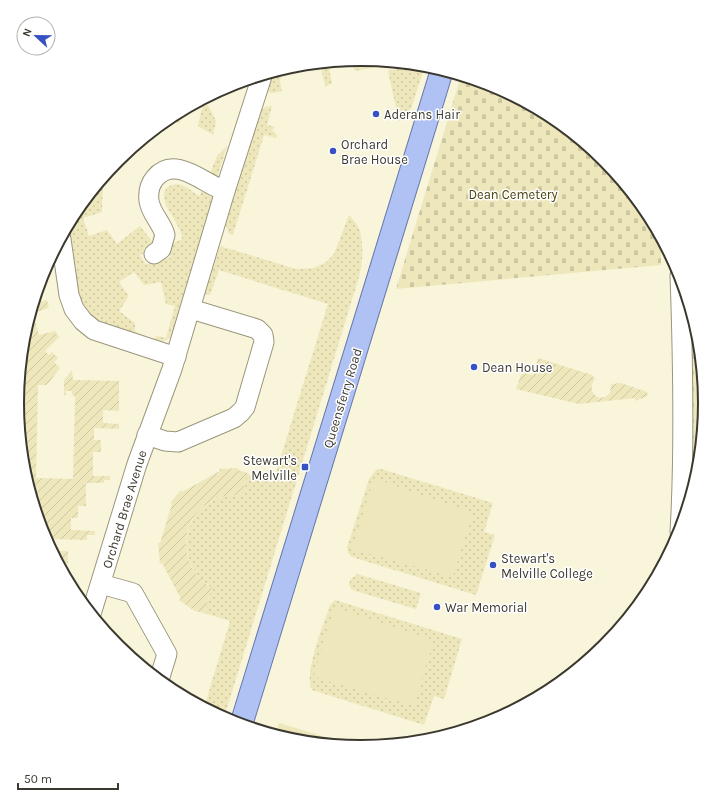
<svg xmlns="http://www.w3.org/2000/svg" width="722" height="807" font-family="Karla,sans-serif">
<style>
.grass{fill:url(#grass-dots)}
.cemetery{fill:url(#cemetery-stones)}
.park{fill:#ede7bb}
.garden{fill:url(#garden-furrows)}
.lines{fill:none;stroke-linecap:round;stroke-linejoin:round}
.minor-casing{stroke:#9a967d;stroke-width:21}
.major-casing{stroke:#6577aa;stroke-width:24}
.minor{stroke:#fff;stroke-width:19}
.major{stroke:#b0c1f4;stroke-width:22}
.poi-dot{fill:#3750c2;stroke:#fff;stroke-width:1.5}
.labels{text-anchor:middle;stroke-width:3;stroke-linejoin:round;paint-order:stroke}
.poi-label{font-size:13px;fill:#3b392f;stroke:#fff;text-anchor:start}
.park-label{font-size:13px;fill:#4a420c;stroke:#fff}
.street-label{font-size:13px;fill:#3b392f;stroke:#fff}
.rim{fill:none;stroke:#3b392f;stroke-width:2}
</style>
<defs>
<pattern id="grass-dots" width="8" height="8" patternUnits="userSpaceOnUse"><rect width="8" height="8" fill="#ede7bb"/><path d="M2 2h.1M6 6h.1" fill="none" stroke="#ccc7a1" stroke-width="1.8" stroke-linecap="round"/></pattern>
<pattern id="cemetery-stones" width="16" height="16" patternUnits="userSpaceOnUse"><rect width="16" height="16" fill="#ede7bb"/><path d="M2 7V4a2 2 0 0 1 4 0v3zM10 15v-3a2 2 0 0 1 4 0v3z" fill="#ccc7a1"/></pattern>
<pattern id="garden-furrows" width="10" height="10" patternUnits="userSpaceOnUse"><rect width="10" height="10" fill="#ede7bb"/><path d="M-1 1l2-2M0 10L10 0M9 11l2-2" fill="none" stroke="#ccc7a1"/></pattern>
</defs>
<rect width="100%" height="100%" fill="#f9f5da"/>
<g class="grass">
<path d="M358 60 373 61 374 65 371 68 355 71 352 64 359 63Z"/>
<path d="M328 63 332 84 325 86 320 63Z"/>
<path d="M395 63 425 66 411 109 399 122 388 71 396 69Z"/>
<path d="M284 69 280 81 282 91 274 93 266 92 274 72Z"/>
<path d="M203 100 202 103 208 105 216 121 213 135 198 126 202 108 192 105Z"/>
<path d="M272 106 267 125 275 127 272 130 277 135V138L264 135 233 235 229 234 225 223 257 115 265 107Z"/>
<path d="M183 110 180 122 160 125Z"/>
<path d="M227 146 217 178 209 176 217 156Z"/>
<path d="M103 178 102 212 83 218 89 236 107 230 117 244 140 226 154 244 152 248 140 255 146 265 162 255 167 259 171 257 168 252V246L182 239C182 223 151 196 170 186 181 180 191 191 199 196L202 191 214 198 173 334C168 341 163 342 154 340L156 336 166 338 175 306 166 304 161 282 144 285 134 272 119 282 129 296 119 311 135 323V331L141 336 96 323 89 317 78 298 65 232 75 212Z"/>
<path d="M349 215C352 219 357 224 359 228 364 243 363 262 359 277L224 718 204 708 230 621 204 613 212 588C166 558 186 493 241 495L247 474 273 482 328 304 219 270 210 295 205 294 220 246 296 269 313 268 325 263 334 254Z"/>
<path d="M377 469H381L493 503 484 532 495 535 476 595 352 557 348 553 347 548 369 479Z"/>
<path d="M357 574 421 593 416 609 352 590 349 585 350 580Z"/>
<path d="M335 600 462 639 444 699 434 696 424 725 312 690C303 674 324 623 330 605Z"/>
</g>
<g class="cemetery">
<path d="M461 76 493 86 552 118 604 160 647 213 661 238V265L396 289Z"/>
<path d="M690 308 698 337 705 404 698 471 697 474 691 475Z"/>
</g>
<g class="park">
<path d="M374 478 473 513 453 577 352 549Z"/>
<path d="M335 607 434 640 414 706 313 677Z"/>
<path d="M279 723 322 736 320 743 294 741 276 735Z"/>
</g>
<g class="garden">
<path d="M47 300 49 308 33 313 39 335 55 331 59 337 45 351 49 355 52 352 58 358 54 362 60 368 47 385H38L36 478 73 479 75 396 72 395V391H66V395H64V380L72 370 73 380 119 381V411L103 410V423L119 424V429L94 428V440H101V452H93V476H110V480H104V483H86V506H78V518H71V530L95 531V535H87V540L52 539V547L59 548V551H68V563H61L60 567 43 535 24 470 17 403 24 336 34 303Z"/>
<path d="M538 358 592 375 595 379C585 391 600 405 610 393L611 384 621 383 647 392 648 396 635 401V398L579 404 516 389 522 372 533 375Z"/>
<path d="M238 468V470L248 473 241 495C186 492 165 558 212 588L204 613 195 611 179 600 181 599 162 563 160 564 158 543H160L172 504 170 503 181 490 182 492 220 471 219 469Z"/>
</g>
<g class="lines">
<g class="minor-casing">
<g id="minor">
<path d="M61 239 69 295 74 309 83 321 94 330 176 357"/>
<path d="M154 254 161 249 165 235C162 223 151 214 149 201 148 193 150 184 155 178 175 154 204 184 225 191"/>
<path d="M680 275C683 360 685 447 680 532"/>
<path d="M147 435 165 441 178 442 234 418 241 412 245 407 264 342 263 335 257 329 191 309"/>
<path d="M101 584 133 593 167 654 159 680"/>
<path d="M91 614 137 464 172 369 225 191 262 76"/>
</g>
</g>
<g class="major-casing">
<path id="major" d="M241 725 442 70"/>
</g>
<use href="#minor" class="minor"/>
<use href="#major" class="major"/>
</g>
<g class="poi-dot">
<circle cx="376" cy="114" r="4"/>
<circle cx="333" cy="151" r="4"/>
<circle cx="474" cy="367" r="4"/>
<rect x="301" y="463" width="8" height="8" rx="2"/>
<circle cx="493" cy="565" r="4"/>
<circle cx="437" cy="607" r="4"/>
</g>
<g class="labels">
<g class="poi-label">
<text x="384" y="119">Aderans Hair</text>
<text x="341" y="149">Orchard<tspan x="341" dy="15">Brae House</tspan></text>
<text x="482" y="372">Dean House</text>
<text x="297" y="465" text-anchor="end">Stewart's<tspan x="297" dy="15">Melville</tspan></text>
<text x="501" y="563">Stewart's<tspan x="501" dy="15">Melville College</tspan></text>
<text x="445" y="612">War Memorial</text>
</g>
<g class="park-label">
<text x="513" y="199">Dean Cemetery</text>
</g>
<g class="street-label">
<text transform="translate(342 398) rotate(-73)" y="5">Queensferry Road</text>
<text transform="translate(124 509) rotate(-73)" y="5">Orchard Brae Avenue</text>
</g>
</g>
<path d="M0 0H722V807H0ZM24 403a337 337 0 1 1 674 0a337 337 0 1 1-674 0Z" fill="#fff" fill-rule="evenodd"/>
<path class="rim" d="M24 403a337 337 0 1 1 674 0a337 337 0 1 1-674 0Z"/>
<g transform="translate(36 36) rotate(292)"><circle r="19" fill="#ffffff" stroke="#b1b0ac"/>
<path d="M0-3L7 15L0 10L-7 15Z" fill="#3750c2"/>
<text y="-6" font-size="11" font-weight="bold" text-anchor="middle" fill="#3b392f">N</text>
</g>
<path d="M18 783v6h100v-6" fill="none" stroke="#3b392f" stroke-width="2"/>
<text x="24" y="783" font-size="12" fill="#3b392f" stroke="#ffffff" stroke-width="3" paint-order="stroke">50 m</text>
</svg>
